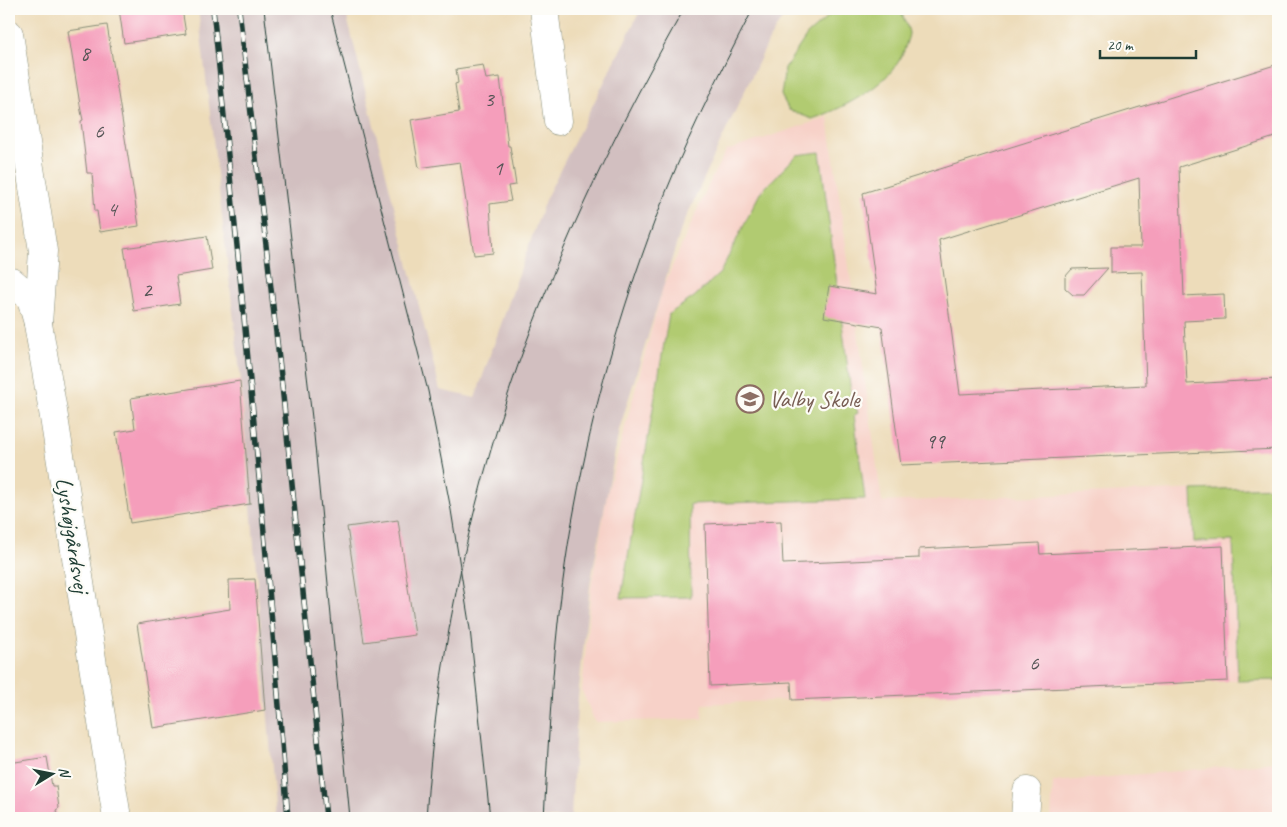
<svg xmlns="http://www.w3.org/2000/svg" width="1287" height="827" font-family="Caveat,sans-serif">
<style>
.built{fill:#f7d1c8}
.railway{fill:#d2bfc0}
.green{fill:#b1cb71;stroke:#688452}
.building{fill:#f59ebb;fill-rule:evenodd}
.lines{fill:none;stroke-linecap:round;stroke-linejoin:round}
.street-casing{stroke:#868c77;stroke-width:29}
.street{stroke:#fff;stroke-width:28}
.tram{stroke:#1f3d34;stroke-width:1}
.rail-casing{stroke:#1f3d34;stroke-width:5.5}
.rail{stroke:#fdfcf7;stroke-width:4;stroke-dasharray:11;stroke-linecap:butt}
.labels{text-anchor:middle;stroke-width:4.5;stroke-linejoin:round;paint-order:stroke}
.number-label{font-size:21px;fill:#545556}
.education-label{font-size:24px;fill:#785e54;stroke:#fdfcf7;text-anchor:start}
.street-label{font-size:24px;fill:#1f3d34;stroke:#fdfcf7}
</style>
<rect width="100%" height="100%" fill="#fdfcf7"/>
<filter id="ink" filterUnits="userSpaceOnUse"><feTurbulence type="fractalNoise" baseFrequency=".02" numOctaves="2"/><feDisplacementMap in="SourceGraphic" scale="10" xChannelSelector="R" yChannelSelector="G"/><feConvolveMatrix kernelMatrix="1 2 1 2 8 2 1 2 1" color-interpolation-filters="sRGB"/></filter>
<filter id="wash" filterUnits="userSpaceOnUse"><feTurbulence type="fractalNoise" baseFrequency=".0096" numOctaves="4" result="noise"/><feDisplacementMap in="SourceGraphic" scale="20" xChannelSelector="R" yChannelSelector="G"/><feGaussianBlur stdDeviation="1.12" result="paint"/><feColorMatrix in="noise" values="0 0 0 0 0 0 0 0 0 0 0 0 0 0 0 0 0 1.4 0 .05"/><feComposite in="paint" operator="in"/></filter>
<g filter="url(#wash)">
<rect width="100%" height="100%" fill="#eddcba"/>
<g class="built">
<path d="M828 117 882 502 1278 486V678L703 704 702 719 595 722 582 691 591 588 608 490 663 287 712 177 726 151Z"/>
<path d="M1278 762V818H1051L1053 782Z"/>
</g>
<path class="railway" d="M198 9H345L440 390 475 398 545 200 641 9H788L769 40 720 143 681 229 619 430 590 586 577 707 571 818H276L241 381Z"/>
<g class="green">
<path d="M844 9H891L902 14C904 20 908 27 909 33 909 36 907 41 906 44 898 81 845 108 812 119L789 110 781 95 785 68 807 35 831 14Z"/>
<path d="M820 152 851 393 858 413 854 415 865 499 690 504 691 597 621 598 669 314 694 297 720 273 760 193 797 155Z"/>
<path d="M1278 487V680L1238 681 1233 541 1194 542 1192 490Z"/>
</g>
<g id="blocks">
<g class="building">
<path d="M119 9H182L186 34 124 43Z"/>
<path d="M107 25 139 226 100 232 97 211H95L92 173H87L81 121 83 120 81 111 68 31Z"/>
<path d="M1278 64V136L1179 167 1184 296 1224 294 1225 319 1184 321 1187 384 1278 379V449L901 465 882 327 824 317 829 286 877 294 863 193ZM1139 178 1141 247H1111V273L1142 272 1146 385 960 394 939 240Z"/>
<path d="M483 65 486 79 500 77 508 146H510L516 185 508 186 511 201 490 204 493 253 474 255 460 162 419 168 411 120 459 112 455 84 458 83 456 69Z"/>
<path d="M207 236 212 270 176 276 180 304 134 311 124 248Z"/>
<path d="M1108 268 1084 295H1073L1065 288V277L1072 269Z"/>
<path d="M240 381 250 504 130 523 116 432 135 429 131 398Z"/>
<path d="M398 520 415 635 364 642 347 527Z"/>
<path d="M781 521 783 564 919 558V549L1039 543 1040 554 1223 546 1228 681 792 700 791 682 710 686 705 524Z"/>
<path d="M255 579 265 710 153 728 137 624 230 609 229 580Z"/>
<path d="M47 757 52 786H56L59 808 56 810 58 818H9V763Z"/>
</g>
</g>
</g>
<g filter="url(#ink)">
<use href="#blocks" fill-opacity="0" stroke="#868c77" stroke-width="1"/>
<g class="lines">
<g class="street-casing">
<g id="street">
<path d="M544 9 558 121"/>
<path d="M9 34 43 251 38 324 53 411 117 818"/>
<path d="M9 282H12L31 298 38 323"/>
<path d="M1025 818 1027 791"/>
</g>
</g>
<use href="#street" class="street"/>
<g class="tram">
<path d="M264 9 314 435 350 818"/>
<path d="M330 9 428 391 451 510 470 629 490 818"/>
<path d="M426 818C436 666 467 512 517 368 561 243 619 124 684 9"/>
<path d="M544 818C550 714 555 609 575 506 593 409 620 313 655 220 682 148 717 78 753 9"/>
</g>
<g class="rail-casing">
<g id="rail">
<path d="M213 9C241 278 267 548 288 818"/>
<path d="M239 9 281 376 326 818"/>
</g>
</g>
<use href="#rail" class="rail"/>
</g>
</g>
<defs>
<g id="school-ring" transform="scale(1.4375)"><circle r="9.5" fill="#fdfcf7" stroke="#8d6e63" stroke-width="1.5"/><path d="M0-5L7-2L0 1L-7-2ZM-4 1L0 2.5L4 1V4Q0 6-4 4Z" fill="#8d6e63"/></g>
</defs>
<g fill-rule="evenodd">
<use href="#school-ring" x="750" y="399"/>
</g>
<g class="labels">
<g class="number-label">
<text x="85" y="60">8</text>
<text x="489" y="106">3</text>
<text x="99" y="138">6</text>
<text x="498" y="175">1</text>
<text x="112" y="216">4</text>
<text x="147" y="297">2</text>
<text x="935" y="448">99</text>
<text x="1034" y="670">6</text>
</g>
<g class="education-label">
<text x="769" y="407">Valby Skole</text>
</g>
<g class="street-label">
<text transform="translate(73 535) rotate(81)" y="8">Lyshøjgårdsvej</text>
</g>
</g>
<rect width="1287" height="827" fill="none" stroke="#fdfcf7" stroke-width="30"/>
<g transform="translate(52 774) rotate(80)" stroke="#fdfcf7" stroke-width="4" paint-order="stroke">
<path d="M0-4L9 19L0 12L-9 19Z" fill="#1f3d34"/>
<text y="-8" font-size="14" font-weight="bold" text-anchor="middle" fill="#1f3d34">N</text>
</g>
<path d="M1100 50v8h96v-8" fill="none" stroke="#1f3d34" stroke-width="2.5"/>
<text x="1107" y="50" font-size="15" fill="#1f3d34" stroke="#fdfcf7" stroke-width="4" paint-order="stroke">20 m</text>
</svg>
